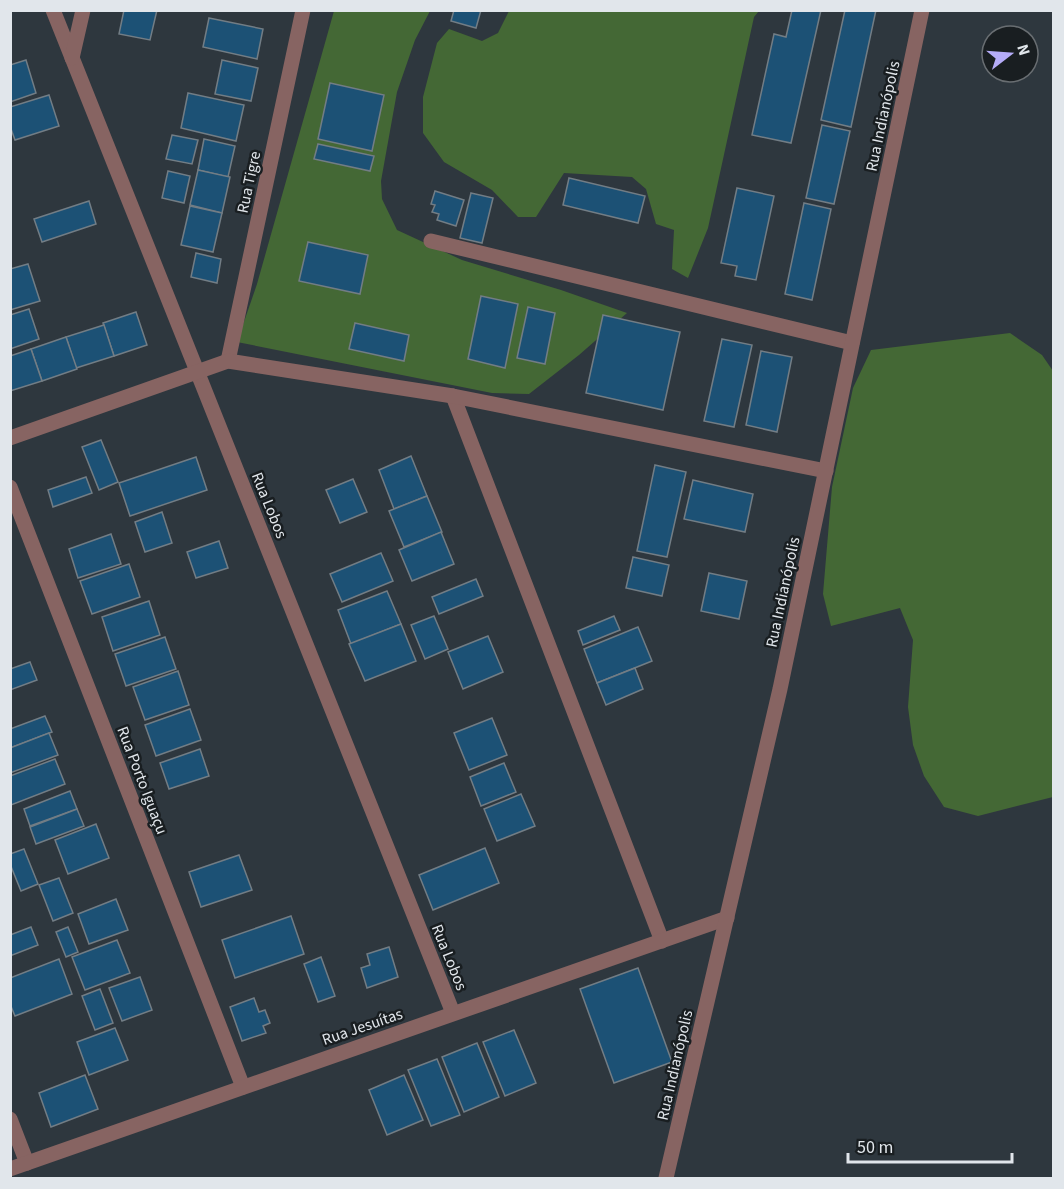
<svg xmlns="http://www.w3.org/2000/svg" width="1064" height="1189" font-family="'Source Sans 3',sans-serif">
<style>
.green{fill:#446835}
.building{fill:#1c5175;stroke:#727d85;stroke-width:1.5}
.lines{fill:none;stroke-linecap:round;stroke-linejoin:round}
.minor{stroke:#876462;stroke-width:15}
.tertiary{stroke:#876462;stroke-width:15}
.labels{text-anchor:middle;stroke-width:5;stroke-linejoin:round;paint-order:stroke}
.street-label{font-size:16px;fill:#e1e6eb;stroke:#191e21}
</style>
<rect width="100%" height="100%" fill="#2e373e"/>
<g class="green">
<path d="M334 11H430L415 40 397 92 381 181 382 199 397 230 462 260 561 290 627 313 579 355 529 394 492 393 237 342 257 284Z"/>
<path d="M509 11H759L754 17 708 228 688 278 672 269 674 230 656 224 646 189 632 177 564 173 536 217H518L492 190 444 162 423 133V97L437 43 449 29 482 41 498 33Z"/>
<path d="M1010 333 1042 355 1053 371V797L978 816 944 807 924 776 913 745 908 707 913 640 900 608 831 626 823 594 832 487 853 388 871 350Z"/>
</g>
<g class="building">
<path d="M124 10H157L150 40 119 34Z"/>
<path d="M454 10H481L476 28 451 21Z"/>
<path d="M792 10H821L791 143 752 135 774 34 786 37Z"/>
<path d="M845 10H876L851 127 821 120Z"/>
<path d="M209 18 263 29 257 59 203 47Z"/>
<path d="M26 60 36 93 10 102V65Z"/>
<path d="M222 60 258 68 251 101 215 94Z"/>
<path d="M330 83 384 95 372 151 318 139Z"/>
<path d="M188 93 244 105 236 141 181 128Z"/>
<path d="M49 95 59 126 15 140 10 126V107Z"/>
<path d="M822 125 850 131 834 204 806 198Z"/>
<path d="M172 135 198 140 192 164 166 159Z"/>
<path d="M204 139 235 146 228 177 198 170Z"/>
<path d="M318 144 374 156 370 171 314 159Z"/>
<path d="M198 170 230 177 222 213 190 205Z"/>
<path d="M168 171 190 176 184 203 162 198Z"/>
<path d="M569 178 645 196 638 223 563 205Z"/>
<path d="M737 188 774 196 756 280 735 276 737 266 721 263Z"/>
<path d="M435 191 464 200 456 226 437 220 439 214 432 212 435 205 431 204Z"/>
<path d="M471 193 493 198 482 243 460 238Z"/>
<path d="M89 201 96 224 42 242 34 219Z"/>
<path d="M804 203 831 209 812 300 785 294Z"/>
<path d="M190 206 222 213 213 252 181 245Z"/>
<path d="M308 242 368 255 360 294 299 281Z"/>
<path d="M196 253 221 259 217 283 191 277Z"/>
<path d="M28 264 40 301 10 310V269Z"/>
<path d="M481 296 518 304 505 368 468 359Z"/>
<path d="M528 307 555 313 545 364 517 358Z"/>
<path d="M29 309 39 339 10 349V315Z"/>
<path d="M136 312 147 345 114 356 103 323Z"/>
<path d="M603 315 680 332 663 410 586 393Z"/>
<path d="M355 323 409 335 404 361 349 349Z"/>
<path d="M104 325 114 356 76 368 66 337Z"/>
<path d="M66 337 77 369 42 381 31 349Z"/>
<path d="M722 339 752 345 734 427 704 421Z"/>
<path d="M31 349 42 381 10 391V356Z"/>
<path d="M761 351 792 357 777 432 746 425Z"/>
<path d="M101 440 118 482 99 490 82 447Z"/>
<path d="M411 456 427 496 394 509 379 470Z"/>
<path d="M196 457 207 490 130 516 119 483Z"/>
<path d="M655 465 686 472 667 557 637 551Z"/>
<path d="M86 477 92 493 53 507 48 490Z"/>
<path d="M353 479 367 512 340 523 326 490Z"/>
<path d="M693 480 753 494 745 532 684 519Z"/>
<path d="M427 496 442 532 404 547 389 511Z"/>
<path d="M162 512 172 543 145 552 135 522Z"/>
<path d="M441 532 454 564 412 581 399 550Z"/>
<path d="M111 534 121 564 78 578 69 549Z"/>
<path d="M219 541 228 568 196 578 187 552Z"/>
<path d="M381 553 393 581 342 602 330 574Z"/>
<path d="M633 557 669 565 662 596 626 588Z"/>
<path d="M129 564 140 597 92 614 80 581Z"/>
<path d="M709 573 747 581 739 619 701 611Z"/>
<path d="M476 579 483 596 439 614 432 597Z"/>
<path d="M387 591 401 624 351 644 338 610Z"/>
<path d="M149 601 160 635 113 651 102 617Z"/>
<path d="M434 616 448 649 425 659 411 625Z"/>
<path d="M614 616 620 630 583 645 578 631Z"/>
<path d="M401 624 416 661 365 681 349 644Z"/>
<path d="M638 627 652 661 597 683 584 649Z"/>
<path d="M488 636 503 672 463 689 448 652Z"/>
<path d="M165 637 176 669 126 686 115 654Z"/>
<path d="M30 662 37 680 10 690V669Z"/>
<path d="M635 668 643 689 606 705 597 683Z"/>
<path d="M178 671 189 705 145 720 133 687Z"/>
<path d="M190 709 201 740 156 756 145 725Z"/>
<path d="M45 716 52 732 10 748V729Z"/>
<path d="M492 718 507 755 469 770 454 733Z"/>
<path d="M49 733 58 755 10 773V748Z"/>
<path d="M200 749 209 776 169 789 160 763Z"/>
<path d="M55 759 65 784 11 805 10 776Z"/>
<path d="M504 763 516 792 481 806 470 777Z"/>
<path d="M70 791 77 809 30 826 24 809Z"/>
<path d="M521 794 535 826 497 841 484 809Z"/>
<path d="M77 809 84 826 36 844 30 827Z"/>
<path d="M96 824 109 858 68 874 55 840Z"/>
<path d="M485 848 499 883 433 910 419 875Z"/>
<path d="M24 849 38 884 21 891 10 864V854Z"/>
<path d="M239 855 252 890 201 907 189 872Z"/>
<path d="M59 878 73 913 53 921 39 885Z"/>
<path d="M116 899 128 930 89 944 78 914Z"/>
<path d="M291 916 304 954 235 978 222 940Z"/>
<path d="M31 927 38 945 10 956V935Z"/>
<path d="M68 927 78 952 66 957 56 932Z"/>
<path d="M117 940 130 973 85 990 72 957Z"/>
<path d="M389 947 398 977 367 988 361 968 370 965 367 954Z"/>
<path d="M321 957 335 996 318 1002 304 964Z"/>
<path d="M59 959 72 994 15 1016 10 1004V978Z"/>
<path d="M638 968 672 1062 614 1083 580 989Z"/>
<path d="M140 977 152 1010 122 1021 109 988Z"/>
<path d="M100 989 113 1023 95 1030 82 996Z"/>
<path d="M254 998 259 1012 265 1010 270 1023 263 1026 266 1033 242 1041 230 1007Z"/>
<path d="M115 1028 128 1060 89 1075 77 1042Z"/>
<path d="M514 1030 536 1083 505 1096 483 1042Z"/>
<path d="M477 1043 499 1097 464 1112 442 1057Z"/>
<path d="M437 1059 460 1115 431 1126 408 1070Z"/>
<path d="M85 1075 98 1109 51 1127 39 1093Z"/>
<path d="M404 1075 423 1120 387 1135 369 1090Z"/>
</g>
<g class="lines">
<g class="minor">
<path d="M53 10 453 1013"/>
<path d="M72 58 83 10"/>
<path d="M431 241 852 343"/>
<path d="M228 361 303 10"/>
<path d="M453 396 662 941"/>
<path d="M10 438 228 361 453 396 826 471"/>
<path d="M10 487 243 1087"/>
<path d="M10 1119 27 1163"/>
<path d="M10 1169 727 918"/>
</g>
<path class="tertiary" d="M666 1178 780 689 922 10"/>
</g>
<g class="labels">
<g class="street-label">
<text transform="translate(882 116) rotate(-78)" y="6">Rua Indianópolis</text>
<text transform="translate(248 182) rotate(-78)" y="6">Rua Tigre</text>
<text transform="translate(270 505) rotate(68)" y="6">Rua Lobos</text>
<text transform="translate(782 592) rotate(-78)" y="6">Rua Indianópolis</text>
<text transform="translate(143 780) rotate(69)" y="6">Rua Porto Iguaçu</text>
<text transform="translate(450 957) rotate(68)" y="6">Rua Lobos</text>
<text transform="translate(362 1026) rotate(-19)" y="6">Rua Jesuítas</text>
<text transform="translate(674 1065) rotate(-77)" y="6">Rua Indianópolis</text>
</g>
</g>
<rect width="1064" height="1189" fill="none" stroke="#e1e6eb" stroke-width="24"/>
<g transform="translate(1010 54) rotate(73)"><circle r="28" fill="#191e21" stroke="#696e72" stroke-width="1.5"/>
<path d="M0-4.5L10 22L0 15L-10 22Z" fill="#b5acf8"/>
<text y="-9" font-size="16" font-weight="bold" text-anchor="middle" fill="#e1e6eb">N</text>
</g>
<path d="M848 1153v9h164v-9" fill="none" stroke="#e1e6eb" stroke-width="3"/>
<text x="857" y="1153" font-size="18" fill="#e1e6eb" stroke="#191e21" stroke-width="4.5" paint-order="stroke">50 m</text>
</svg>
